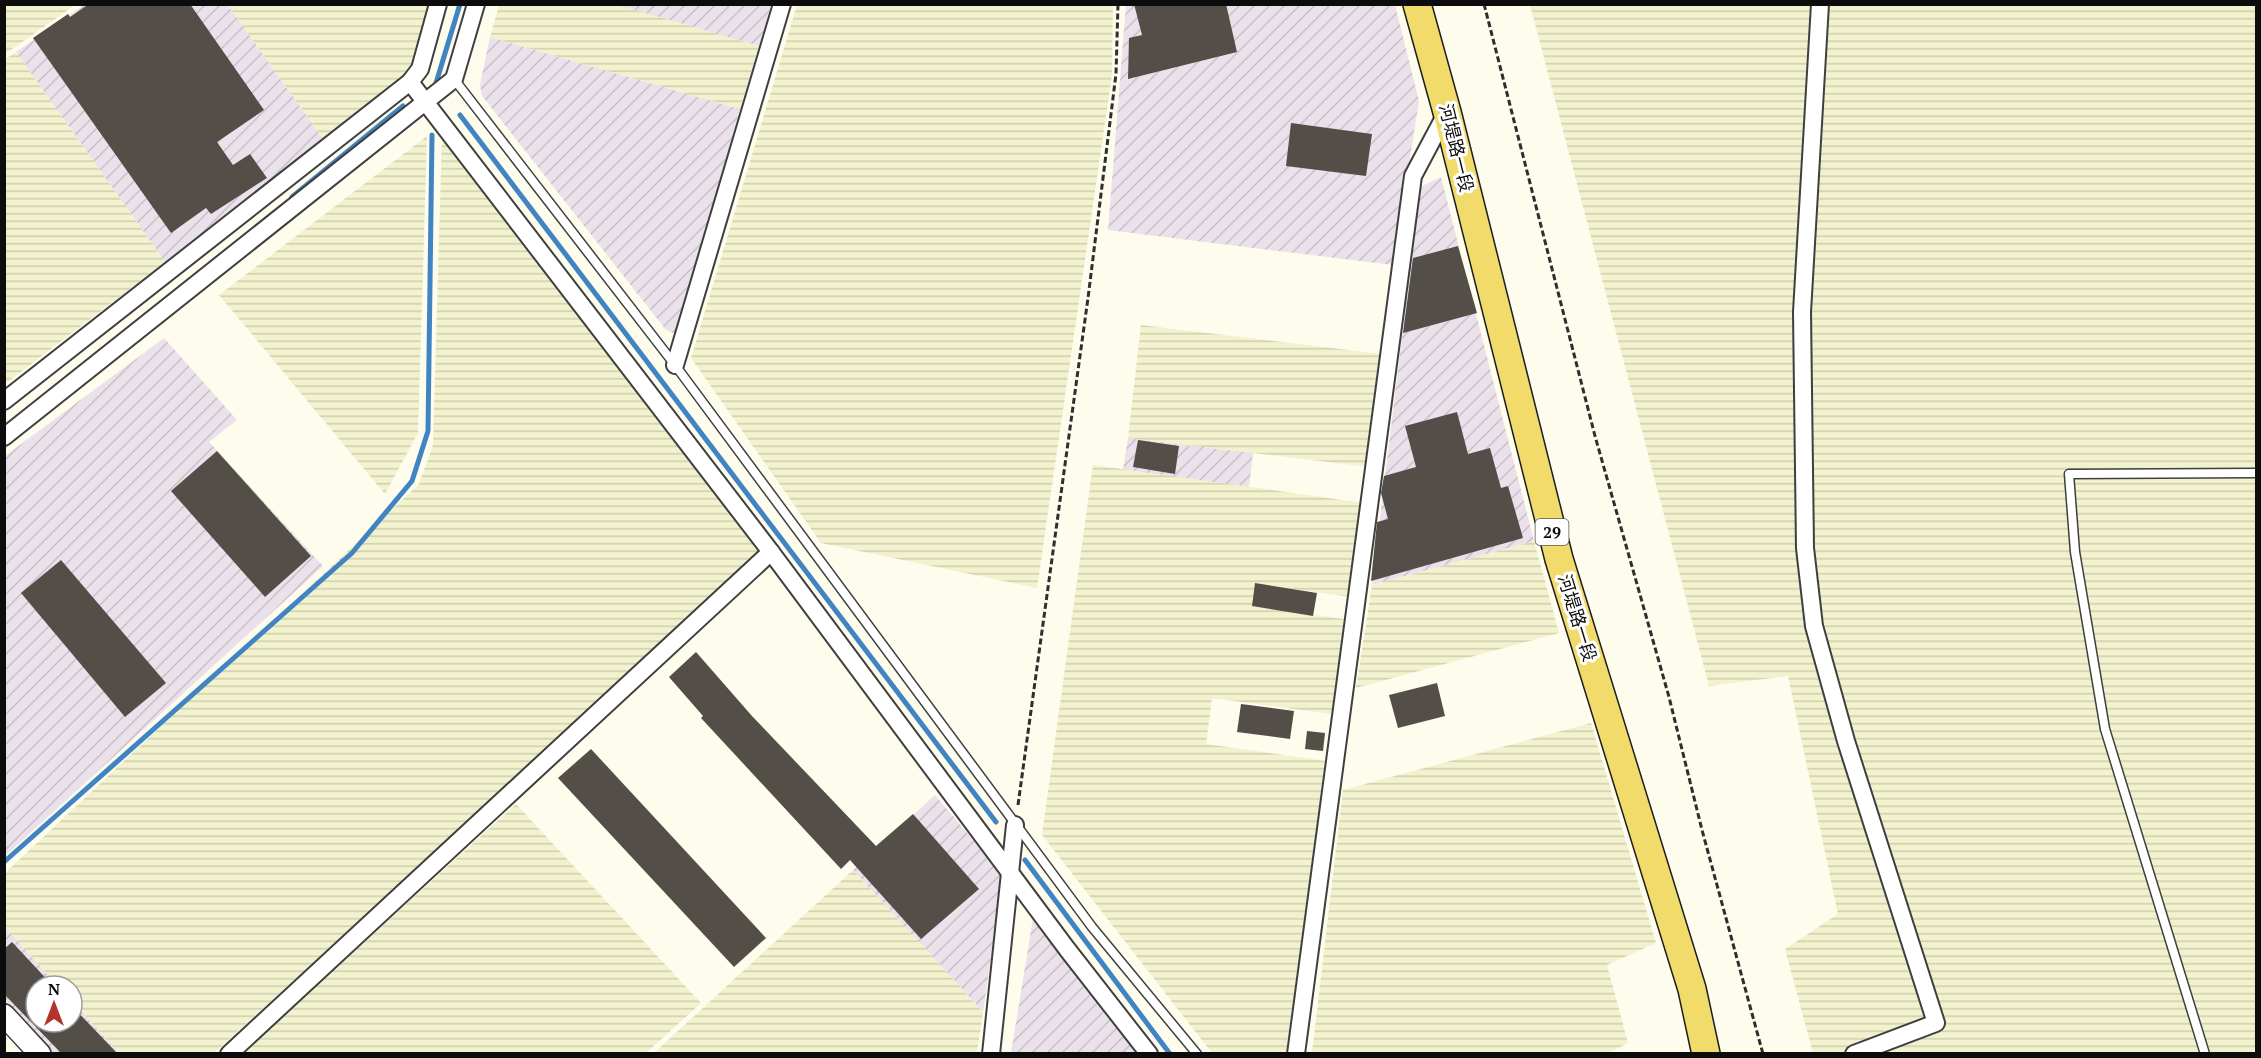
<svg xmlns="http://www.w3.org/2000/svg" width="2261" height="1058" font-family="'PT Serif','Noto Sans TC',serif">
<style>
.industrial{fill:url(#industrial-furrows)}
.farmland{fill:url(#farmland-rules)}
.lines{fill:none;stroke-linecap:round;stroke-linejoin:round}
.stream{stroke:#4084c4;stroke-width:5}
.building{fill:#544e49}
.service-casing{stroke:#3f3f3f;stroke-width:11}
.minor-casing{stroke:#3f3f3f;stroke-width:20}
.tertiary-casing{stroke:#3f3f3f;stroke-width:24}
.primary-casing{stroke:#1d1d1d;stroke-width:30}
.path{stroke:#2e2e2e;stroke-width:3;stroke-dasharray:6 3;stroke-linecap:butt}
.service{stroke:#fff;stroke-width:8}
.minor{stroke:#fff;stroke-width:16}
.tertiary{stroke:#fff;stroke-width:21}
.primary{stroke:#f0db6b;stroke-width:27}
.labels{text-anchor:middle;stroke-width:6;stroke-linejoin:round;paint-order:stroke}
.shield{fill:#fff;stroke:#555;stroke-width:1.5}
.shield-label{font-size:16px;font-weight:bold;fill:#0c0c0c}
.street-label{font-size:18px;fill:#0c0c0c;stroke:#fff}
</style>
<defs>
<pattern id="industrial-furrows" width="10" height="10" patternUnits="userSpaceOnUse" patternTransform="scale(1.5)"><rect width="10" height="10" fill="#eae1eb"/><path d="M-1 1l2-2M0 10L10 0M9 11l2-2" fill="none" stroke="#c8c0c8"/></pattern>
<pattern id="farmland-rules" width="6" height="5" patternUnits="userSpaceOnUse" patternTransform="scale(1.5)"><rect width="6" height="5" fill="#f2f2ce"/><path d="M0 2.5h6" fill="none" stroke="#ceceb0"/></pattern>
</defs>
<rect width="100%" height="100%" fill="#fefcec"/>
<g class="industrial">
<path d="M84 5H228L326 143 165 262 16 52Z"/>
<path d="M615 5H771L759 46Z"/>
<path d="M1126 5H1395L1419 101 1393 265 1108 230Z"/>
<path d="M490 37 740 109 678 335 666 330 482 96 480 85Z"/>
<path d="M1441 177 1534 541 1372 585 1420 187Z"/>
<path d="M164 338 237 420 209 442 323 566 5 856V456Z"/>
<path d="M1128 438 1253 453 1249 487 1123 470Z"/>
<path d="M935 795 1003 875 983 1012 853 870Z"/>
<path d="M1034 912 1141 1053H1011Z"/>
<path d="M5 927 58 986H36V1022H72V1001L119 1053H50L5 1004Z"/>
</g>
<g class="farmland">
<path d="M5 4H75V5L5 54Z"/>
<path d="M615 4 759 46 740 109 490 37 499 5Z"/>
<path d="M228 5H433L414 69 326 143Z"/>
<path d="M797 5H1113L1112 75 1037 588 821 543 691 358Z"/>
<path d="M1530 5H2256V1053H1813L1785 949 1838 914 1788 676 1709 686Z"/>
<path d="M16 52 165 262 5 384 4 60Z"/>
<path d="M427 136 418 433 385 494 219 295Z"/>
<path d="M442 136 763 551 214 1053H119L72 1001V986H58L5 927V873L419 484 433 445Z"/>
<path d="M1141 325 1382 354 1369 467 1128 438Z"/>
<path d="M1093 465 1364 503 1351 597 1257 584 1253 606 1351 620 1338 715 1212 698 1206 744 1326 761 1286 1053H1212L1042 835Z"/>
<path d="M1534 541 1559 633 1356 688 1372 585Z"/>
<path d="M1591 723 1656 943 1607 965 1628 1043 1607 1054 1312 1053 1343 790Z"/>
<path d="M516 804 701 1003 646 1053H243Z"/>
<path d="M853 870 983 1012 977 1053H654Z"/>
</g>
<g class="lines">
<g class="stream">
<path d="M436 83 460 4"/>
<path d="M460 115 996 822"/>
<path d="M292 197 403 106"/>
<path d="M1025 860 1170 1054"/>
<path d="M4 862 352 553 412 481 428 431 432 135"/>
</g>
</g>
<g class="building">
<path d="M89 4H190L264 110 217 142 233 165 250 154 267 178 211 214 206 208 171 233 33 38 68 14 70 17Z"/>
<path d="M1134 4H1226L1237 52 1128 79 1129 38 1142 35Z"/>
<path d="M1291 123 1372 134 1366 176 1286 166Z"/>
<path d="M1458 246 1477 313 1403 333 1413 258Z"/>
<path d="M1457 412 1468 454 1490 448 1501 488 1508 486 1523 538 1371 581 1377 522 1388 519 1381 493 1384 476 1416 467 1405 426Z"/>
<path d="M1138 440 1179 446 1175 474 1133 467Z"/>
<path d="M217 451 311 556 265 597 171 491Z"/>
<path d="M61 560 166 683 125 717 21 593Z"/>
<path d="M1255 583 1317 593 1313 616 1252 606Z"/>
<path d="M696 652 752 716 876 846 913 814 979 889 921 939 850 860 841 869 701 718 703 716 669 677Z"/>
<path d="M1437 683 1445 716 1398 728 1389 695Z"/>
<path d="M1241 704 1294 711 1290 739 1237 732Z"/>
<path d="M1307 731 1325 733 1323 751 1305 749Z"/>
<path d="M591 749 766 938 734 967 558 778Z"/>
<path d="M12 942 53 986H36V1022H72V1006L117 1053H61L4 994V949Z"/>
</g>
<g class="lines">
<g class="service-casing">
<g id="service">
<path d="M454 79 675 365 1092 927 1197 1054"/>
<path d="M2205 1054 2105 729 2075 552 2069 474 2256 473"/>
</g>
</g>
<g class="minor-casing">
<g id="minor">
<path d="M1820 4 1802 312 1805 548 1814 626 1846 741 1936 1023 1854 1054"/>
<path d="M410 82 771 552 1067 949 1149 1054"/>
<path d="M675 365 782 4"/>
<path d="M4 401 410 82 420 69 438 4"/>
<path d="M4 437 454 79 476 4"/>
<path d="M229 1054 771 552"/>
<path d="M991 1054 1015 825"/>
<path d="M1296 1054 1413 176 1447 112"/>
</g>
</g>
<g class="tertiary-casing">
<path id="tertiary" d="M4 1015 40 1054"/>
</g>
<g class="primary-casing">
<path id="primary" d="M1417 4 1447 112 1559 559 1692 989 1706 1054"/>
</g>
<g class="path">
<path d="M1484 4 1595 436 1669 697 1702 830 1763 1054"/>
<path d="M1018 805 1088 298 1116 74 1118 4"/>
</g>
<use href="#service" class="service"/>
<use href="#minor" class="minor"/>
<use href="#tertiary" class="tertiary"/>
<use href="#primary" class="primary"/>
</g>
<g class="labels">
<rect class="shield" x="1535.5" y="519" width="33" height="26" rx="4.5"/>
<g class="shield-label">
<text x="1552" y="538">29</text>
</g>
<g class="street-label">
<text transform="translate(1456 148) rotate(76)" y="6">河堤路一段</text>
<text transform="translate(1577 618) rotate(73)" y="6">河堤路一段</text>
</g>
</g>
<rect width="2261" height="1058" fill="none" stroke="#0c0c0c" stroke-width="12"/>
<g transform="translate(54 1004)"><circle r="28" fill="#ffffff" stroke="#9e9e9e" stroke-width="1.5"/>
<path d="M0-4.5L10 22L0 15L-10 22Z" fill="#b3332d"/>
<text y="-9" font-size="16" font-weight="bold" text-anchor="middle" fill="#0c0c0c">N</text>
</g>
</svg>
